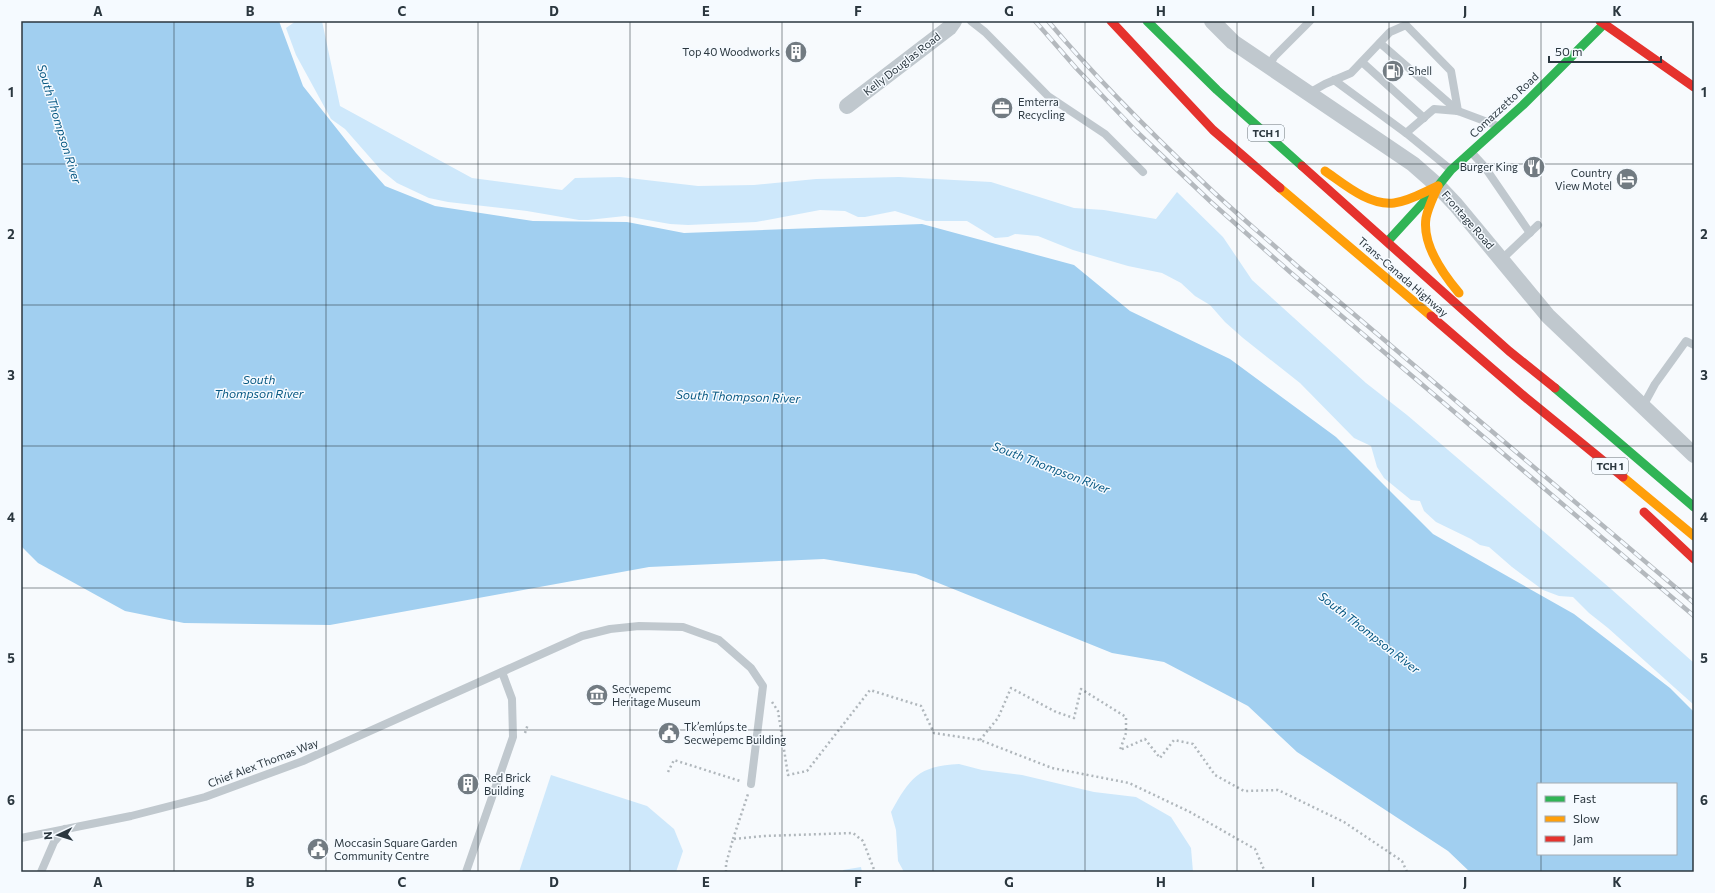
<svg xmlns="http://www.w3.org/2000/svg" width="1715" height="893" font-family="Commissioner,sans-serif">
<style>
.green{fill:#cee8fb}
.water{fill:#a1cff0;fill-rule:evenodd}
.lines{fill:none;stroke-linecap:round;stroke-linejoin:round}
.path{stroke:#b0b7bc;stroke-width:2.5;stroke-dasharray:2 3;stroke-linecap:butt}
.lane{stroke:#c0c8ce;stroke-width:8}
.street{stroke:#c0c8ce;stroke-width:16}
.fast{stroke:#30b455;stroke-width:9}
.slow{stroke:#ff9f0a;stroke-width:9}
.jam{stroke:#e5322d;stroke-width:9}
.rail-casing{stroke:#b4b9be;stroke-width:4.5}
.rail{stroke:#f5faff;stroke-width:3;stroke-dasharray:9;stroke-linecap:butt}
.grid{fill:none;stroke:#2b373f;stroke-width:1;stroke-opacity:0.55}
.labels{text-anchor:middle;stroke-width:3;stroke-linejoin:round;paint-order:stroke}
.shield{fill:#f5faff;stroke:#687279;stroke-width:1}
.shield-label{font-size:10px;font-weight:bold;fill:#2b373f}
.poi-label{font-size:11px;fill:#2b373f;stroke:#f5faff;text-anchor:start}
.street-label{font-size:11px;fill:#2b373f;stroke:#f5faff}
.water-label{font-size:12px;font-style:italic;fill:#075883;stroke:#f5faff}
.neatline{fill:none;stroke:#2b373f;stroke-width:1.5}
.grid-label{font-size:13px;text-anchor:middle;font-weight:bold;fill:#2b373f}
</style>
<rect width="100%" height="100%" fill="#f7fafd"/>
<g class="green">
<path d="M296 21H322L340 106 472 178 562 190 575 178 620 177 698 186 754 185 816 179 899 177 991 182 1074 208 1104 210 1156 219 1177 192 1223 237 1252 280 1366 383 1407 415 1611 589 1694 663V705L1608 628 1589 613 1573 597 1559 596 1543 590 1512 567 1489 547 1480 545 1471 539 1436 522 1424 511 1420 501 1411 500 1384 478 1377 467 1371 446 1354 438 1300 383 1243 338 1225 322 1210 305 1195 296 1181 283 1162 273 1128 266 1073 250 1038 236 1015 234 1008 237 995 238 967 221H926L895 211 865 217H858L845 211 820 210 756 222 688 225 670 224 625 216 588 220H579L527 211 448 202 429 198 397 183 381 170 345 129 331 119 296 55 286 28Z"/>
<path d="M959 764 982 770 1022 775 1094 792 1136 797 1171 817 1191 848 1193 872H904L898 861 896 830 891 812C910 778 918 766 959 764Z"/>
<path d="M551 775 647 806 674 829 683 851 676 872H519Z"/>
<path d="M861 867 862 872H844L843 870Z"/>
</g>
<path class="water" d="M21 21H279L303 86 356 153 385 186 435 206 533 221 627 222 684 233 922 224 1074 265 1130 311 1230 359 1336 437 1433 534 1574 614 1670 688 1694 712V872H1470L1448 851 1297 752 1248 706 1164 662 1112 653 916 574 824 559 649 567 330 625 184 623 125 611 38 563 21 546ZM1538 784H1676V854H1538Z"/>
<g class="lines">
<g class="path">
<path d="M772 702 778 711 788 775 807 771 870 690 921 706 934 733 980 740 1052 768 1129 783 1190 812 1255 849 1265 872"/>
<path d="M525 733 528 724"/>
<path d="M980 740 998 718 1011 688 1056 712 1074 718 1081 689 1126 717V733L1120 750 1145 739 1160 758 1174 740 1193 744 1215 775 1244 791 1278 790 1344 822 1402 861 1407 872"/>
<path d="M668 772 674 760 740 781"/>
<path d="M733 839 748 794"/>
<path d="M726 872V864L733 839 764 836 853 833 863 841 875 872"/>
</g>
<g class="lane">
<path d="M971 21 985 32 1048 96 1105 134 1143 172"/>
<path d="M1380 43 1458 111"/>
<path d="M1362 62 1424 118"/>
<path d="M1269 66 1274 57 1310 21"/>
<path d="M1334 80 1406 133 1434 109 1458 111 1498 126"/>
<path d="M1309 93 1325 84 1351 73 1390 32 1406 25 1451 71 1458 111"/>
<path d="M1406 133 1450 169"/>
<path d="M1472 153 1484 166 1530 233"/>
<path d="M1502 259 1538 225"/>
<path d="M1643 406 1655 384 1686 341 1694 345"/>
<path d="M21 838 131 816 205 797 303 761 582 636 610 629 639 626 683 627 719 640 751 668 763 686 751 784"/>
<path d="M41 872 54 842 65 829"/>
<path d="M466 872 513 737 512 699 502 672"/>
</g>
<g class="street">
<path d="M1212 21 1233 42 1413 164 1438 186 1456 205 1548 316 1694 455"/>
<path d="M847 106 949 28 954 21"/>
</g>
<g class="fast">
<path d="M1147 21 1217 90 1302 166"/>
<path d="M1438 186 1451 170 1523 105 1604 24"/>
<path d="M1388 241 1432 193"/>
<path d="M1555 388 1694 507"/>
</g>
<g class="slow">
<path d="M1325 171C1344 184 1369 206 1394 203 1410 201 1424 192 1438 186"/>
<path d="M1438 186C1434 196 1428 207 1426 218 1422 244 1443 274 1459 293"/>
<path d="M1280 188 1431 316"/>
<path d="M1623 477 1694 536"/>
</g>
<g class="jam">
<path d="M1111 21 1213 130 1280 188"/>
<path d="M1600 21 1694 87"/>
<path d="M1302 166 1509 351 1555 388"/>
<path d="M1431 316 1525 397 1623 477"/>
<path d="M1644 512 1694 559"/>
</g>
<g class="rail-casing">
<g id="rail">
<path d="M1035 21 1076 68 1135 130 1211 202 1290 272 1694 616"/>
<path d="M1048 21C1096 78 1149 131 1203 182 1233 211 1265 237 1296 265L1694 603"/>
</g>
</g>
<use href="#rail" class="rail"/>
</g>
<path class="grid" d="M174 21V872M326 21V872M478 21V872M630 21V872M782 21V872M933 21V872M1085 21V872M1237 21V872M1389 21V872M1541 21V784M21 164H1694M21 305H1694M21 446H1694M21 588H1694M21 730H1694M1541 854V872"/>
<defs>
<g id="building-disc" transform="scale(1.15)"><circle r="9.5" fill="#727b82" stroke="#f5faff"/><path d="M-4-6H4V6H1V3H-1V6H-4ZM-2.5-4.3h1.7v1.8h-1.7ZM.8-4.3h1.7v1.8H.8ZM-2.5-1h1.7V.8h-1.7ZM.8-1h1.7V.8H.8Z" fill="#fff"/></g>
<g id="fuel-disc" transform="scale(1.15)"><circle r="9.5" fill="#727b82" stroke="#f5faff"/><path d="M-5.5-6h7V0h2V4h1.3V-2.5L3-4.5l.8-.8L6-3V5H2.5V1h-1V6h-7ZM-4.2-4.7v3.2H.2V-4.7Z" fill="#fff"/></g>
<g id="office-disc" transform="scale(1.15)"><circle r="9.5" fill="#727b82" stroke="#f5faff"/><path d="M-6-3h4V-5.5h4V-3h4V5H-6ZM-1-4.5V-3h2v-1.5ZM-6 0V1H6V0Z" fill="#fff"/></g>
<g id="restaurant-disc" transform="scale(1.15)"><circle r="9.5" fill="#727b82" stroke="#f5faff"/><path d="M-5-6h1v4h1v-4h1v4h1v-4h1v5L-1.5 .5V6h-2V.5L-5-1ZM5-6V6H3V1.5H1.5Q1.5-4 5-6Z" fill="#fff"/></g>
<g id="hotel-disc" transform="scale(1.15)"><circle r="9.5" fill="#727b82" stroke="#f5faff"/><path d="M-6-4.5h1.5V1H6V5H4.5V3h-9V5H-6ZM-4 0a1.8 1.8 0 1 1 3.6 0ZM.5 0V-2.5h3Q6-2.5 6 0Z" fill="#fff"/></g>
<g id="museum-disc" transform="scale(1.15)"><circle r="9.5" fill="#727b82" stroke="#f5faff"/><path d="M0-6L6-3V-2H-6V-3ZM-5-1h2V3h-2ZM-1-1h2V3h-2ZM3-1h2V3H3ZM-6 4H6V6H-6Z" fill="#fff"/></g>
<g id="civic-disc" transform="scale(1.15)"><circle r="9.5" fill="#727b82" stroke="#f5faff"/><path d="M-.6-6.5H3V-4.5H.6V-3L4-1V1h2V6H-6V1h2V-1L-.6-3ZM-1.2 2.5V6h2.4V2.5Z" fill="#fff"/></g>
</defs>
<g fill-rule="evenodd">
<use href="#building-disc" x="796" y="52"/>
<use href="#fuel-disc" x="1393" y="71"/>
<use href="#office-disc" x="1002" y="108"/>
<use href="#restaurant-disc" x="1534" y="167"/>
<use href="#hotel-disc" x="1627" y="179"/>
<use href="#museum-disc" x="597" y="695"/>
<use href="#civic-disc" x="669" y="733"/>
<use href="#building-disc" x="468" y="784"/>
<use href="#civic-disc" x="318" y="849"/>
</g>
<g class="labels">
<g class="shield">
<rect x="1248" y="125" width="36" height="16" rx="3"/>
<rect x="1592" y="458" width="36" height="16" rx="3"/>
</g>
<g class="shield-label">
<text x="1266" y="137">TCH 1</text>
<text x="1610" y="470">TCH 1</text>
</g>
<g class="poi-label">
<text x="780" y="56" text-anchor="end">Top 40 Woodworks</text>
<text x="1408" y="75">Shell</text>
<text x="1018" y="106">Emterra<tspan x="1018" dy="13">Recycling</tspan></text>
<text x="1518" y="171" text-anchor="end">Burger King</text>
<text x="1612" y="177" text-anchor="end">Country<tspan x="1612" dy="13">View Motel</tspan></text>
<text x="612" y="693">Secwepemc<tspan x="612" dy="13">Heritage Museum</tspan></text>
<text x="684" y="731">Tk’emlúps te<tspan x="684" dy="13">Secwe̓pemc Building</tspan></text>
<text x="484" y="782">Red Brick<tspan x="484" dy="13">Building</tspan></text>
<text x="334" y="847">Moccasin Square Garden<tspan x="334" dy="13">Community Centre</tspan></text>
</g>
<g class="street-label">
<text transform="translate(902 64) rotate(-38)" y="4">Kelly Douglas Road</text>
<text transform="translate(1504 105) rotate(-43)" y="4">Comazzetto Road</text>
<text transform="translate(1468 220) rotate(49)" y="4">Frontage Road</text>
<text transform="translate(1403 277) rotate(41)" y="4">Trans-Canada Highway</text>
<text transform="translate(263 763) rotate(-21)" y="4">Chief Alex Thomas Way</text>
</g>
<g class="water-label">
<text transform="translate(59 124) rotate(73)" y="4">South Thompson River</text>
<text x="259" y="384">South<tspan x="259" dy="14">Thompson River</tspan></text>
<text transform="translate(738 397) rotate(2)" y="4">South Thompson River</text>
<text transform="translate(1051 468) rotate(21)" y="4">South Thompson River</text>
<text transform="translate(1369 633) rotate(38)" y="4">South Thompson River</text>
</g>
</g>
<rect width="1715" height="893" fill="none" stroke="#f5faff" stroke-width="44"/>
<rect x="1537" y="783" width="140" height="72" fill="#f5faff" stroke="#a4acb2"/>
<rect x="1545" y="796" width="20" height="6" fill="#30b455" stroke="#a4acb2"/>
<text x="1573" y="803" font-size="12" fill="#2b373f">Fast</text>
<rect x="1545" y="816" width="20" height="6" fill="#ff9f0a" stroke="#a4acb2"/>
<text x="1573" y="823" font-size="12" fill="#2b373f">Slow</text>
<rect x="1545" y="836" width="20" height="6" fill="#e5322d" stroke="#a4acb2"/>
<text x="1573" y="843" font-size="12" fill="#2b373f">Jam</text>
<g transform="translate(58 835) rotate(266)" stroke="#f5faff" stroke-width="3" paint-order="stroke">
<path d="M0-3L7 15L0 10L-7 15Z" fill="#2b373f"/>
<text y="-6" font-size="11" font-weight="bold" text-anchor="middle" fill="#2b373f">N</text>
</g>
<path d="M1549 56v6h112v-6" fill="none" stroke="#2b373f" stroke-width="2"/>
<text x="1555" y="56" font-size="12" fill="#2b373f" stroke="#f5faff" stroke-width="3" paint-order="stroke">50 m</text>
<rect x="22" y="22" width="1671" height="849" class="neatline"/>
<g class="grid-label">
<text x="98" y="16">A</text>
<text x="250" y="16">B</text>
<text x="402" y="16">C</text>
<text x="554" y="16">D</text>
<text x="706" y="16">E</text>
<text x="858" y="16">F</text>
<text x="1009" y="16">G</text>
<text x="1161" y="16">H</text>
<text x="1313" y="16">I</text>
<text x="1465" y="16">J</text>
<text x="1617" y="16">K</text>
<text x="11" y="97">1</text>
<text x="1704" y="97">1</text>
<text x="11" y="239">2</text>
<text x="1704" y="239">2</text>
<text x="11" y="380">3</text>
<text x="1704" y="380">3</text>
<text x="11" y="522">4</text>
<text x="1704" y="522">4</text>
<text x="11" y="663">5</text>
<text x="1704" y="663">5</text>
<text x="11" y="805">6</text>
<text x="1704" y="805">6</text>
<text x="98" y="887">A</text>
<text x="250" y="887">B</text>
<text x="402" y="887">C</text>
<text x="554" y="887">D</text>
<text x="706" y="887">E</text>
<text x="858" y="887">F</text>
<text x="1009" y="887">G</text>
<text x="1161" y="887">H</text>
<text x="1313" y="887">I</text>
<text x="1465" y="887">J</text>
<text x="1617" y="887">K</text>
</g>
</svg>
